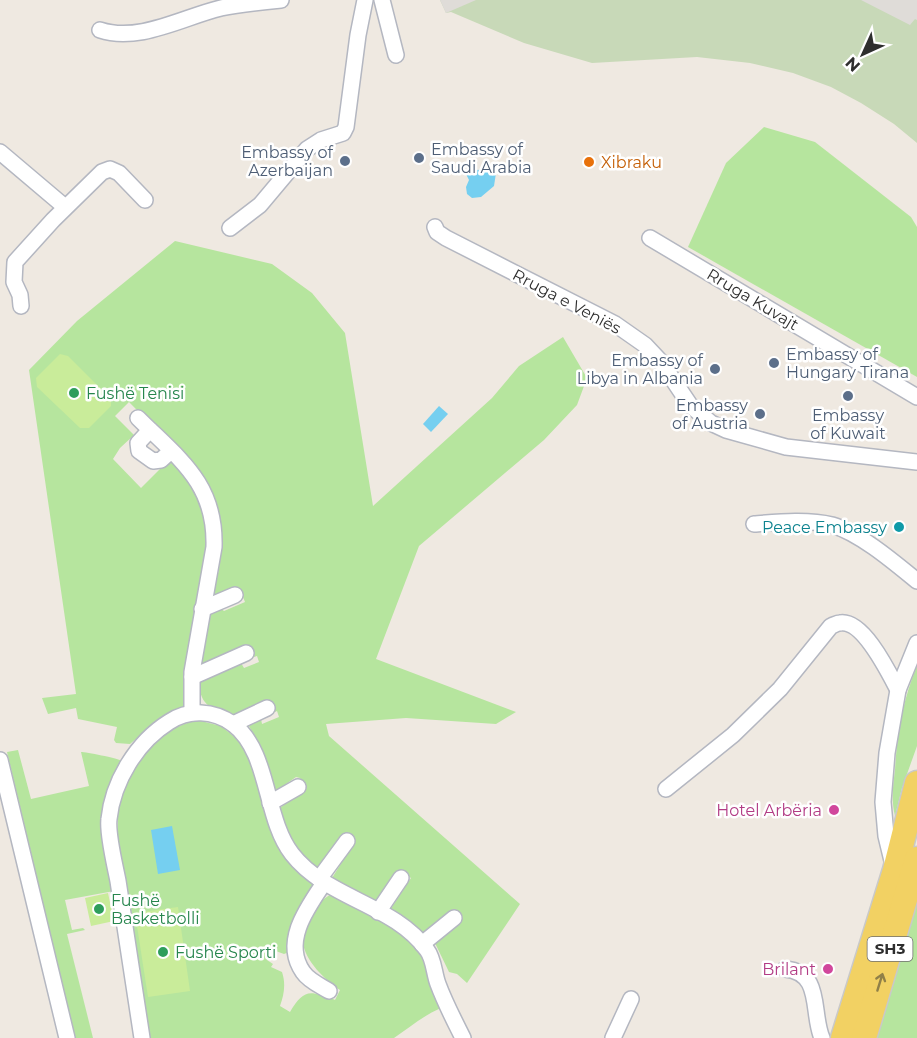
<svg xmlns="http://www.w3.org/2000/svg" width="917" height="1038" font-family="Montserrat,sans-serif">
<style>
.green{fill:#b6e59e}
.cemetery{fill:#c8d9b8}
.pitch{fill:#c9ec9a}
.plaza{fill:#dfdcd8}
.water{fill:#75cff0}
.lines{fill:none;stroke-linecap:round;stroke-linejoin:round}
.minor-casing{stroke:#b4b7c1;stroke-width:18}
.primary-casing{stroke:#c9c9c9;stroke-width:27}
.minor{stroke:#fff;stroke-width:15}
.primary{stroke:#f2d163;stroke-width:24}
.oneway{stroke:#908048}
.service-dot{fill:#5c6f8a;stroke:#fff;stroke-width:2}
.food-dot{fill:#e8710a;stroke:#fff;stroke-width:2}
.leisure-dot{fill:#2e9e5b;stroke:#fff;stroke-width:2}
.culture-dot{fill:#0f9aa8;stroke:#fff;stroke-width:2}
.hotel-dot{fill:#d1479c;stroke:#fff;stroke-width:2}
.labels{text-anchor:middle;stroke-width:5;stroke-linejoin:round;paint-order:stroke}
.shield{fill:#fff;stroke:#6d6d6d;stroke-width:1.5}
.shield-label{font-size:15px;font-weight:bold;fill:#2e2e2e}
.service-label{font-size:16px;fill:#4e5e75;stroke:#fff;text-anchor:end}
.food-label{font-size:16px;fill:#c56008;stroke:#fff;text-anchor:start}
.street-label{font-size:16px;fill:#2e2e2e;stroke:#fff}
.leisure-label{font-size:16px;fill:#27864d;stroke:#fff;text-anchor:start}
.culture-label{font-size:16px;fill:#0d838f;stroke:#fff;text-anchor:end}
.hotel-label{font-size:16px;fill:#b23c85;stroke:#fff;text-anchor:end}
</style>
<rect width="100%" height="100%" fill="#efe9e1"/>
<g class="green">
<path d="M764 127 815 142 911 217 917 227V377L688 247 726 163Z"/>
<path d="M175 241 272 264 312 293 345 333 373 506 492 398 519 366 563 337 587 378 577 405 544 440 419 546 376 659 516 712 496 724 406 718 326 724 329 736 520 904 467 983 457 974 449 972 434 941 452 912 451 911 423 933 390 910 411 878 402 872H397L375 903 332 878 355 841 346 835H342L318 868C298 853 284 833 280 808L306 787 300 778 296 777 276 791 261 750 248 724 261 719 262 724 279 717 277 711 275 712 271 703 231 717C211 708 198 705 200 680L241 663 244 668 259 662 257 656 254 657 250 648 201 666 208 613 218 606 224 611 245 602 243 597 216 598 213 596 219 569 222 538 216 502 206 482 200 474 129 402 115 416 134 435 120 448 113 459 141 488 165 464 172 463 188 479 201 499 209 541 188 652 186 704 182 709 160 718 130 744 116 743 114 740 117 727 78 719 76 708 48 714 42 698 76 694 29 370 77 321Z"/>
<path d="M917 666V746L902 788 895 816C891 800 893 786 895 770 897 734 903 699 917 666Z"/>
<path d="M197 720 221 726 241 742 312 881V888L289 952 284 954 273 950 267 960 273 964 271 967 282 972C286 984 284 995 280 1006L290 1012C302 992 309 988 330 1000L331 998 335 1000 340 990C326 981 304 960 303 942 303 934 307 926 310 919 315 908 321 899 332 894L404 934 423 956 441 1008C424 1015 409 1028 394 1038H150C144 999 137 959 131 920 123 872 106 817 130 771 133 765 139 759 144 753 158 736 176 725 197 720Z"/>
<path d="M18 750 31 799 89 786 81 752C86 752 117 758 122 761L110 791 114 891 65 900 72 930 83 928 85 930 67 934 93 1038H75L7 752Z"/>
<path d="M917 898V1038H877Z"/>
</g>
<path class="cemetery" d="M440 0H917V143L894 124 861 103 831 87 793 73 750 63 697 57 592 63 524 43 451 12 446 13Z"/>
<g class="pitch">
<path d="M60 354 68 356 111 399V406L89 428H80L37 387 36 378Z"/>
<path d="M108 893 114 921 91 926 85 898Z"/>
<path d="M178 907 190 991 148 997 135 913Z"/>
</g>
<g class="plaza">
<path d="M440 0H476L446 13Z"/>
<path d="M861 0H917V20L915 19 910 25Z"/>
</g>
<g class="water">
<path d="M470 168 478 170 488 168 496 173 494 186 481 197 472 198 467 194 466 187 469 180 466 174Z"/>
<path d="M439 406 448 414 431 432 423 424Z"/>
<path d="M172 826 180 870 158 874 151 830Z"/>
</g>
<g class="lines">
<g class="minor-casing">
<g id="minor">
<path d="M382 0 396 55"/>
<path d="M100 30C139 43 183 17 221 8 241 4 261 2 281 0"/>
<path d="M0 152 65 207"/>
<path d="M435 227 437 232 446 238 615 324 645 345 661 362 690 405 711 423 726 430 786 447 917 462"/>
<path d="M230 228 260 205 307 149 321 140 343 133 346 127 358 35 365 0"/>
<path d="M650 238 917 397"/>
<path d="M21 306 20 295 14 282 15 262 53 220 102 172 110 169 119 173 145 200"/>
<path d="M138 418C179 459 216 483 214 547L192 672V713"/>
<path d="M150 430 138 443 139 451 153 461 161 460 171 451"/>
<path d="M754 524C778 522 808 519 832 525 860 533 895 563 917 581"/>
<path d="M202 609 235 595"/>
<path d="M192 677 246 653"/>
<path d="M233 724 267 708"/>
<path d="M0 760 67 1038"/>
<path d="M666 789 733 735 780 689 831 626C834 625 837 623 840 623 863 619 889 673 898 690"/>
<path d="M270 803 298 787"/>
<path d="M893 865 886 836 883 802 887 753 898 690 917 643"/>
<path d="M319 879 347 841"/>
<path d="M324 883C307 908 282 942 303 972 309 981 321 986 329 991"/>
<path d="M378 912 401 878"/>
<path d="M422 944 454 918"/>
<path d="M785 969C823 972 811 1013 822 1038"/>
<path d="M142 1038C134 986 126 934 118 881 115 865 107 834 109 819 113 781 137 742 169 722 189 709 213 710 233 724 270 752 264 818 292 854 327 899 394 904 427 950 434 959 434 974 438 984 445 1003 454 1020 463 1038"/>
<path d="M613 1038 631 999"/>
</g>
</g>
<g class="primary-casing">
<g id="primary">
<path d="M843 1038 895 870 917 783"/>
<path d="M864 1038 917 859"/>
</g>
</g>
<use href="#minor" class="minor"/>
<use href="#primary" class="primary"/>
</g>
<defs><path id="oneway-shaft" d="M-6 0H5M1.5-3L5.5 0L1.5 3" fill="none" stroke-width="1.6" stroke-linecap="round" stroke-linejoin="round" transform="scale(1.5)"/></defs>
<use class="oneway" href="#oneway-shaft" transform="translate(880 982) rotate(-73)"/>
<g class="service-dot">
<circle cx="419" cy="158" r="6"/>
<circle cx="345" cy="161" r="6"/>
<circle cx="774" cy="363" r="6"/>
<circle cx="715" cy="369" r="6"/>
<circle cx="848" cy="396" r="6"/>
<circle cx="760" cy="414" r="6"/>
</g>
<circle class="food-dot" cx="589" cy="162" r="6"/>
<g class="leisure-dot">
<circle cx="74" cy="393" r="6"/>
<circle cx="99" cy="909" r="6"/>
<circle cx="163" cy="952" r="6"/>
</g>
<circle class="culture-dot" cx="899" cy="527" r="6"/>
<g class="hotel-dot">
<circle cx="834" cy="810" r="6"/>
<circle cx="828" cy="969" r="6"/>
</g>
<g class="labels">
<rect class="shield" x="867.5" y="937" width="45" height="24" rx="4.5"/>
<g class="shield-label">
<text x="890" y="954">SH3</text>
</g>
<g class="service-label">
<text x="431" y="155" text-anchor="start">Embassy of<tspan x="431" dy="18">Saudi Arabia</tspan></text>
<text x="333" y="158">Embassy of<tspan x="333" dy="18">Azerbaijan</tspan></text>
<text x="786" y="360" text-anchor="start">Embassy of<tspan x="786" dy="18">Hungary Tirana</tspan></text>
<text x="703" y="366">Embassy of<tspan x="703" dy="18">Libya in Albania</tspan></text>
<text x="748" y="411">Embassy<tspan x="748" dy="18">of Austria</tspan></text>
<text x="848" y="421" text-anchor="middle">Embassy<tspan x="848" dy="18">of Kuwait</tspan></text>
</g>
<g class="food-label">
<text x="601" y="168">Xibraku</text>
</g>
<g class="street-label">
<text transform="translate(753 299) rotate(31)" y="6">Rruga Kuvajt</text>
<text transform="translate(567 301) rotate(28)" y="6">Rruga e Veniës</text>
</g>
<g class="leisure-label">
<text x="86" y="399">Fushë Tenisi</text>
<text x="111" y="906">Fushë<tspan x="111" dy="18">Basketbolli</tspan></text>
<text x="175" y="958">Fushë Sporti</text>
</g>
<g class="culture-label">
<text x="887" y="533">Peace Embassy</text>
</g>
<g class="hotel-label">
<text x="822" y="816">Hotel Arbëria</text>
<text x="816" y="975">Brilant</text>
</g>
</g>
<g transform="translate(863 54) rotate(225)" stroke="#ffffff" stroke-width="4.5" paint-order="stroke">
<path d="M0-4.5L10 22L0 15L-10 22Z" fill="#2e2e2e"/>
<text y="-9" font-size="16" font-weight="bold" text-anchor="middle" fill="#2e2e2e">N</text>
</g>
</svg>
